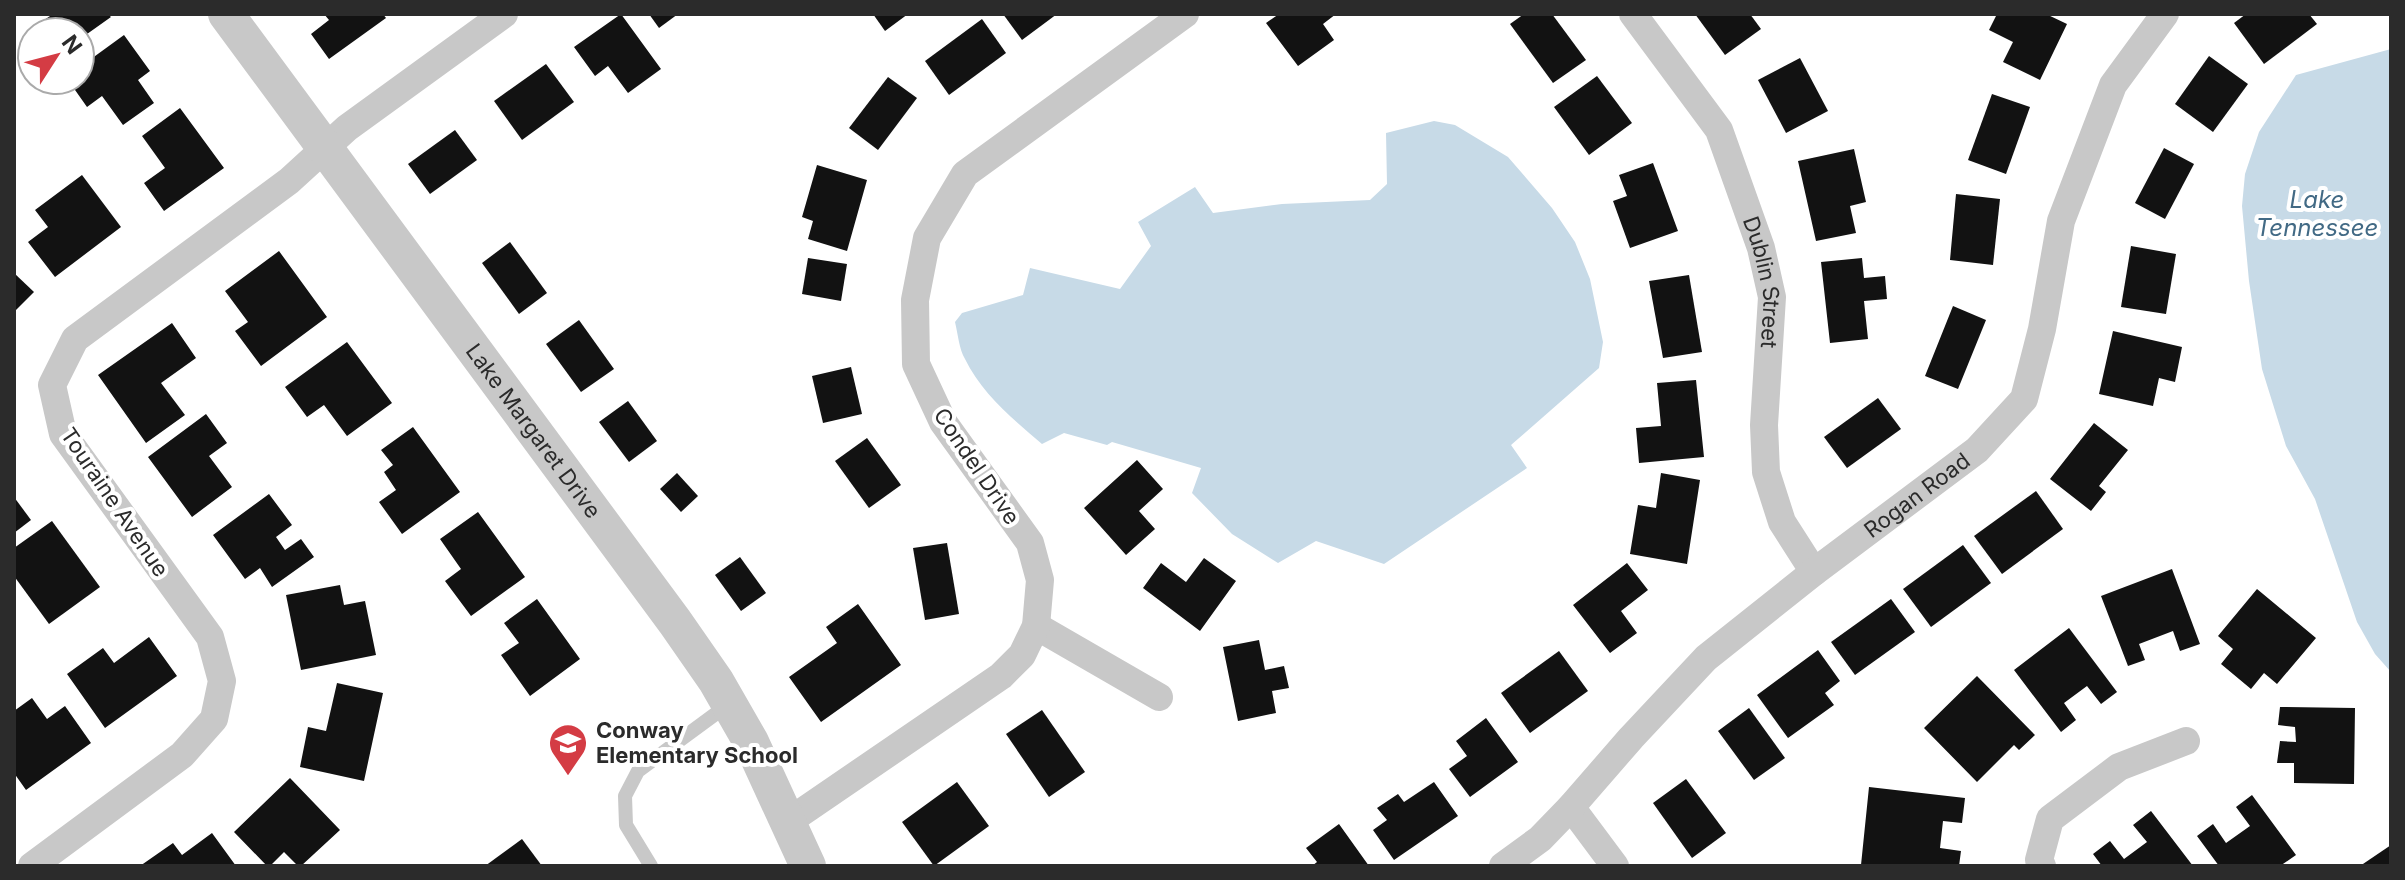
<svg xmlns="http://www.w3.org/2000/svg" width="2405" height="880" font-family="Inter,sans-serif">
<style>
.water{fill:#c7dae7}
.building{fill:#121212}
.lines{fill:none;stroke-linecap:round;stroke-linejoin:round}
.service{stroke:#c8c8c8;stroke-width:14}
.minor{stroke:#c8c8c8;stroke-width:28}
.tertiary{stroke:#c8c8c8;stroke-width:36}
.labels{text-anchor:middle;stroke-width:8;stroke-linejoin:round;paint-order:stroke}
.street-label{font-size:22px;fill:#2b2b2b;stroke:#fff}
.poi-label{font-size:22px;font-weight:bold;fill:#2b2b2b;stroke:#fff;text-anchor:start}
.water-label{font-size:24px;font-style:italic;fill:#426a85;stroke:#fff}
</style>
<rect width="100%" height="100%" fill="#fff"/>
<g class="water">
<path d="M2391 49V672L2375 654 2357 622 2315 499 2286 446 2262 369 2249 281 2242 206 2245 174 2259 132 2296 75Z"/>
<path d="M1434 121 1455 125 1508 157 1552 208 1575 242 1590 279 1603 342 1599 368 1511 445 1527 468 1384 564 1316 541 1278 563 1232 534 1192 493 1201 468 1112 442 1107 445 1064 433 1042 444C1014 420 982 394 965 359 959 349 958 334 955 322L962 313 1023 295 1030 268 1120 289 1151 246 1138 222 1195 187 1213 213 1282 204 1370 200 1387 184 1386 133Z"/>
</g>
<g class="building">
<path d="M49 14H108L111 17 80 39V32H32V39L27 32 50 16Z"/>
<path d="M324 14H383L386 18 329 59 311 34 329 20Z"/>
<path d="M621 14 661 69 628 93 608 66 595 76 574 47Z"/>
<path d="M649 14H678L659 28Z"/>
<path d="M873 14H908L885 31Z"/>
<path d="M1003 14H1057L1022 40Z"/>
<path d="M1279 14H1336L1323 24 1334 40 1298 66 1266 23Z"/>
<path d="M1524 14H1552L1586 60 1553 83 1510 24Z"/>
<path d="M1695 14H1750L1761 29 1725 55Z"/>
<path d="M1997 14H2046L2067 24 2040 80 2003 62 2013 42 1989 30Z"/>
<path d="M2246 14H2309L2317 24 2264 64 2234 23Z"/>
<path d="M982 19 1006 53 949 95 925 61Z"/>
<path d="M124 35 150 71 138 80 154 103 123 125 102 96 87 107 68 80H80V67Z"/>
<path d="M2209 56 2248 84 2213 132 2175 104Z"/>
<path d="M1800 58 1828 111 1786 133 1758 80Z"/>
<path d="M546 64 574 102 522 140 494 101Z"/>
<path d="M1597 76 1632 123 1589 155 1554 107Z"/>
<path d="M888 77 917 98 878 150 849 128Z"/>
<path d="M1992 94 2030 107 2006 174 1968 160Z"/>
<path d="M180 108 224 168 164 211 144 183 165 168 142 136Z"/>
<path d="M455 130 477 160 430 194 408 164Z"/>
<path d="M2164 148 2194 164 2165 219 2135 203Z"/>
<path d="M1854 149 1866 202 1850 206 1856 233 1816 241 1798 161Z"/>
<path d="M1653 163 1678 231 1630 248 1613 201 1627 196 1619 175Z"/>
<path d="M817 165 867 180 847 251 808 239 813 221 802 217Z"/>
<path d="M82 175 121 227 55 277 28 242 48 227 35 210Z"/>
<path d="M1956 194 2000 199 1993 265 1950 260Z"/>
<path d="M510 242 547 293 519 314 482 263Z"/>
<path d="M2131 246 2176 254 2166 314 2121 307Z"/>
<path d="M279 251 327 317 261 366 235 331 248 322 225 291Z"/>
<path d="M808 258 847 264 841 301 802 294Z"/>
<path d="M1862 258 1864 278 1885 276 1887 299 1864 301 1868 339 1830 343 1821 262Z"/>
<path d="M14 273 34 292 14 312Z"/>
<path d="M1689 275 1702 352 1663 358 1649 281Z"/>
<path d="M1953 306 1986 320 1958 389 1925 376Z"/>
<path d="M579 320 614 369 581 392 546 344Z"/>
<path d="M172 323 196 358 161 383 185 415 146 443 98 375Z"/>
<path d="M2113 331 2182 347 2175 382 2159 378 2153 406 2099 394Z"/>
<path d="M347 342 392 403 347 436 324 405 307 417 285 387Z"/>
<path d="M851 367 862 414 823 423 812 376Z"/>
<path d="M1696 380 1704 457 1639 463 1636 428 1661 426 1657 383Z"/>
<path d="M1878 398 1901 429 1847 468 1824 437Z"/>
<path d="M628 401 657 441 629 462 599 422Z"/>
<path d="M206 414 227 443 209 456 232 487 192 517 148 457Z"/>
<path d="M2094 423 2128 450 2099 486 2106 492 2091 511 2050 479Z"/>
<path d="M413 427 460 492 402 534 379 502 396 490 384 472 393 465 381 450Z"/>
<path d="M867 438 901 485 869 508 835 461Z"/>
<path d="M1137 460 1163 489 1139 511 1155 529 1126 555 1084 508Z"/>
<path d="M677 473 698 496 681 512 660 489Z"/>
<path d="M1661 473 1700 480 1687 564 1630 554 1638 505 1656 508Z"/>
<path d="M2036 491 2063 529 2002 574 1974 536Z"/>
<path d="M269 494 292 525 276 537 285 550 301 539 314 557 272 587 260 568 245 579 213 535Z"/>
<path d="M14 497 31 520 14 533Z"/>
<path d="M478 512 525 577 471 616 445 581 461 569 440 539Z"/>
<path d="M52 521 100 587 49 624 14 576V548Z"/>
<path d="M947 543 959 614 925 620 913 548Z"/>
<path d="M1963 545 1991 583 1931 627 1903 589Z"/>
<path d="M740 557 766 593 741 611 715 575Z"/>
<path d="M1204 558 1236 581 1200 631 1143 588 1161 563 1186 582Z"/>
<path d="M1627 563 1648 590 1621 611 1637 633 1610 653 1573 605Z"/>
<path d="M2172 569 2200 644 2180 651 2173 631 2139 644 2145 660 2128 666 2101 596Z"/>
<path d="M340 585 344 605 365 601 376 655 301 670 286 595Z"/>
<path d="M2257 589 2316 638 2277 684 2264 673 2251 689 2221 664 2233 649 2218 636Z"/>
<path d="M537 599 580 659 530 696 501 655 519 643 504 623Z"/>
<path d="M1891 599 1915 632 1855 675 1831 642Z"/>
<path d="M858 604 901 665 821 722 789 677 837 643 826 627Z"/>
<path d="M2069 628 2117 692 2101 704 2087 686 2064 703 2076 720 2061 732 2014 670Z"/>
<path d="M149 637 177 676 105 728 67 674 103 648 114 663Z"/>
<path d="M1259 640 1265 670 1284 666 1289 688 1272 691 1276 713 1238 721 1223 647Z"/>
<path d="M1818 650 1840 681 1825 693 1834 705 1788 738 1757 695Z"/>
<path d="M1559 651 1588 691 1530 733 1501 693Z"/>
<path d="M1977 676 2035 735 2019 750 2014 745 1977 782 1924 728Z"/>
<path d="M337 683 383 693 364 781 300 767 308 727 326 731Z"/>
<path d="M32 698 47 719 65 706 91 743 26 790 14 773V711Z"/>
<path d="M2280 707 2355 708 2354 784 2294 783V763H2277L2280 741 2296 742 2295 727 2278 725Z"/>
<path d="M1749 708 1785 758 1754 780 1718 731Z"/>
<path d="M1042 710 1085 772 1049 797 1006 734Z"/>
<path d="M1486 718 1518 762 1470 797 1449 769 1467 756 1456 741Z"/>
<path d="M290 778 340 830 301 866H298L284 852 270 866H267L234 832Z"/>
<path d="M1686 779 1726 833 1692 858 1653 803Z"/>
<path d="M957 782 989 826 934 866 902 822Z"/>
<path d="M1434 782 1458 816 1394 860 1373 830 1387 820 1377 808 1398 794 1404 802Z"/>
<path d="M1869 787 1965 798 1962 823 1943 821 1940 848 1961 851 1959 866 1861 865Z"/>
<path d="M2252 795 2296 855 2280 866H2219L2197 836 2213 824 2226 843 2250 826 2236 807Z"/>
<path d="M2151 811 2193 866H2102L2093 854 2110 841 2124 859 2147 842 2133 825Z"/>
<path d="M1339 824 1369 866H1312L1317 862 1306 848Z"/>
<path d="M212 833 236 866H140L173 843 182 855Z"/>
<path d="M522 839 542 866H485Z"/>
<path d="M2391 845V866H2360Z"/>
</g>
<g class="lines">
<path class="service" d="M651 866 626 825 625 796 638 771 729 704"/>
<g class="minor">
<path id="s1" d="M1633 14 1719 130 1761 248 1772 297 1764 425 1766 472 1782 522 1814 572"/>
<path d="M1036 626 1159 697"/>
<path d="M1571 807 1615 866"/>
<path d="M789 821 1001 676 1022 655 1036 626 1040 580 1030 543 943 422 916 364 915 300 927 238 965 174 1185 14"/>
<path d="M32 866 182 755 214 719 222 681 210 637 63 434 52 385 75 339 289 181 347 128 504 14"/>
<path id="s2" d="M1503 866 1540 839 1571 807 1631 738 1706 658 1814 572 1977 450 2024 399 2042 329 2061 221 2113 85 2165 14"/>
<path d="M2042 866 2039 860 2050 819 2119 767 2186 741"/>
</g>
<path class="tertiary" id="s3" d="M226 14 675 622 716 681 751 742 808 866"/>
</g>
<defs>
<g id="school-pin" transform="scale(2)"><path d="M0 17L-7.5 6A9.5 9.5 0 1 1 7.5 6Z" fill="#d43c44" stroke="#fff"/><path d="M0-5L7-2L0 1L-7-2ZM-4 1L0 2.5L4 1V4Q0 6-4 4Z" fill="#fff"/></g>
</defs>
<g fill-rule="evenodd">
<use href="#school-pin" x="568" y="743"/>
</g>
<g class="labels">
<g class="street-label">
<text dy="8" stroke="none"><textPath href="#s1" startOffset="304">Dublin Street</textPath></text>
<text dy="8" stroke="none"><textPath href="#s3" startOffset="518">Lake Margaret Drive</textPath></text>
<text transform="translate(977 466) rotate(56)" y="8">Condel Drive</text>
<text dy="8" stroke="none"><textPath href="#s2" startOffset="558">Rogan Road</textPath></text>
<text transform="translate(115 502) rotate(56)" y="8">Touraine Avenue</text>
</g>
<g class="poi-label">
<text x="596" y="738">Conway<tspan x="596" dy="25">Elementary School</tspan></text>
</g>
<g class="water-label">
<text x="2317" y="208">Lake<tspan x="2317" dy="28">Tennessee</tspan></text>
</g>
</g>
<rect width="2405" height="880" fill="none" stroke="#2b2b2b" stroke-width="32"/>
<g transform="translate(56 56) rotate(54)"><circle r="38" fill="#ffffff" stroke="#aaaaaa" stroke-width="2"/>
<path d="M0-6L14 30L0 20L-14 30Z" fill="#d43c44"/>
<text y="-12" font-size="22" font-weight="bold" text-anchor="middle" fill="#2b2b2b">N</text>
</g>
</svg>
